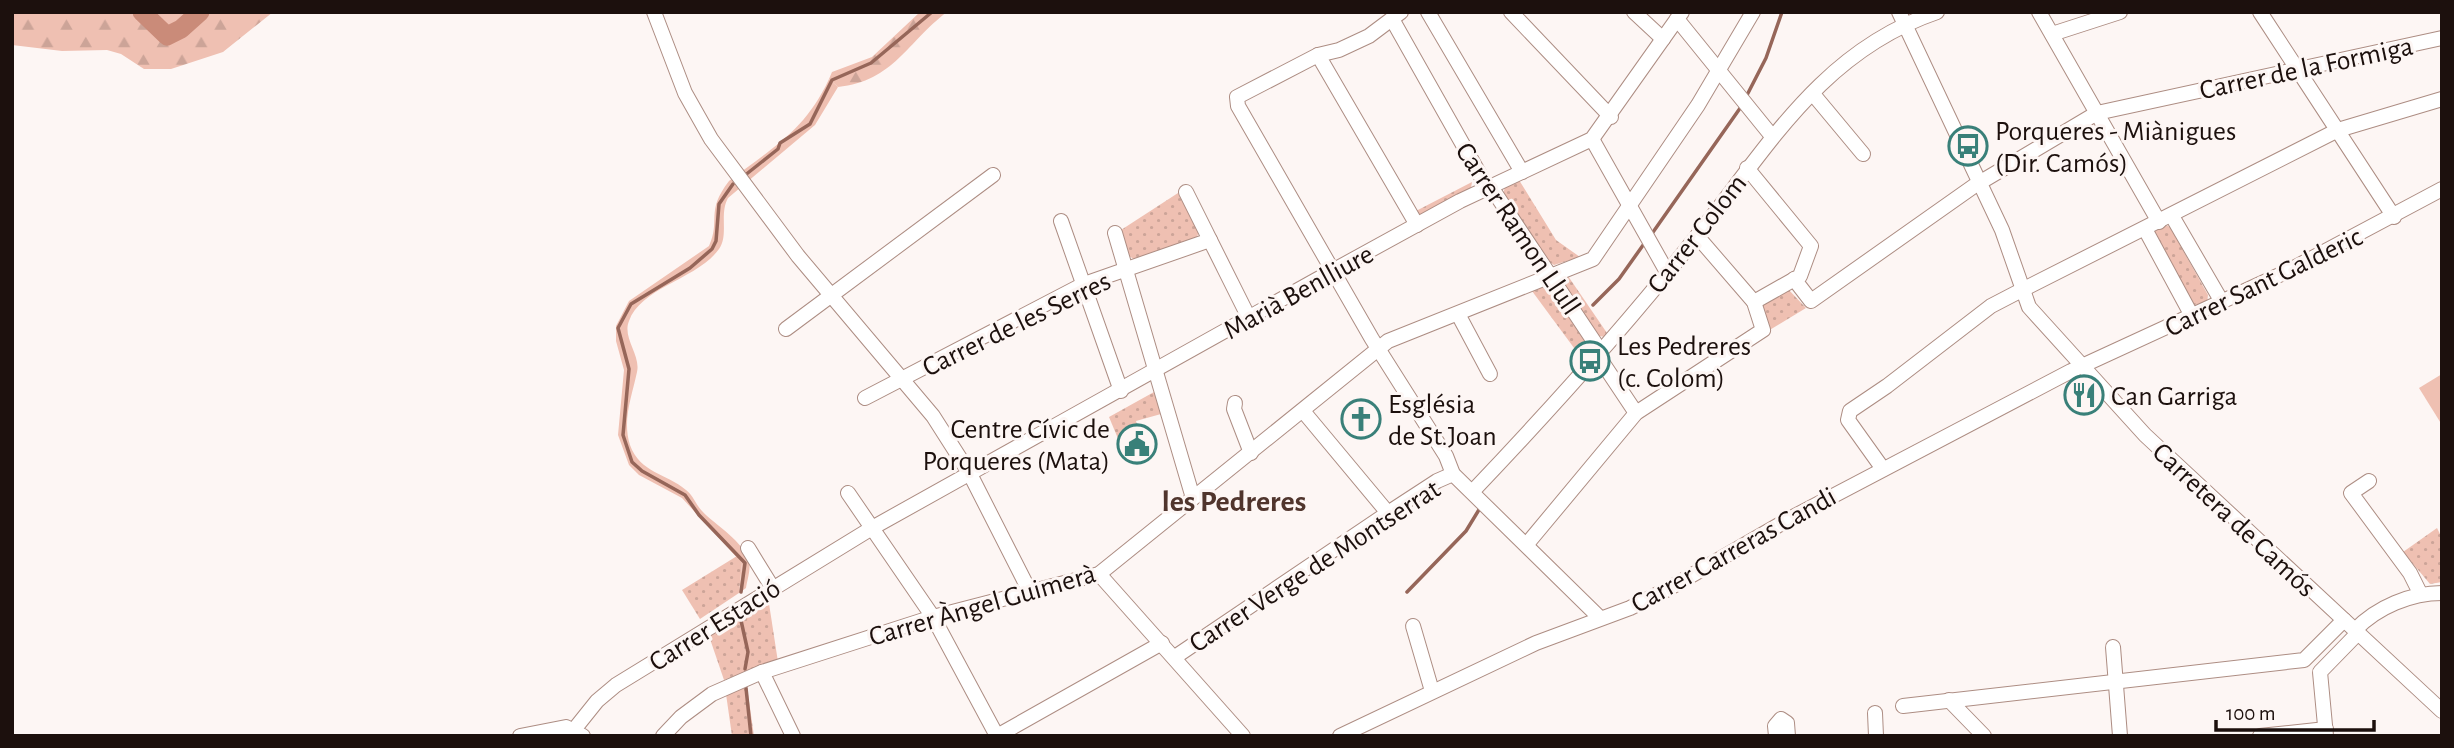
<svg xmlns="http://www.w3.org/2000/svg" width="2454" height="748" font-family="'Alegreya Sans',sans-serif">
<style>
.grass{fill:#efc0b2}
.forest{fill:url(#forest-firs)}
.park{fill:url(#park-dots)}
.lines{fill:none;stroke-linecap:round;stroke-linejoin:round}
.stream{stroke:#966659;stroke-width:3.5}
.river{stroke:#ca8b79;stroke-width:19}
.minor-casing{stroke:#ad8d83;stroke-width:16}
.minor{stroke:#fff;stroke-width:14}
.labels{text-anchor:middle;stroke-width:6;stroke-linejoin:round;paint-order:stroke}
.street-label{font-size:28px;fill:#1c100d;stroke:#fdf6f4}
.poi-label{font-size:28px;fill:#1c100d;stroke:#fdf6f4;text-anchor:start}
.neighbourhood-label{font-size:30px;font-weight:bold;fill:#50352d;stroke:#fdf6f4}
</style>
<defs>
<pattern id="forest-firs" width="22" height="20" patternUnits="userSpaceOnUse" patternTransform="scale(1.75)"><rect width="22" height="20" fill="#efc0b2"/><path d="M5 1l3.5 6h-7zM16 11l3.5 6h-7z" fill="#cca498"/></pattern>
<pattern id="park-dots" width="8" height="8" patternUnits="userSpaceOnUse" patternTransform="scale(1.75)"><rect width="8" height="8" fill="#efc0b2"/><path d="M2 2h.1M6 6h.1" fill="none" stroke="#cca498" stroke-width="1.8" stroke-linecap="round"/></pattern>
</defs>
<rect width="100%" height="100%" fill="#fdf6f4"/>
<g class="grass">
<path d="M829 79 838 87 815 125 728 198C719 214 729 235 719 249 698 279 641 287 629 321 622 338 641 355 637 372 632 396 622 420 630 445 640 473 666 473 686 490 693 495 696 505 702 511 715 525 745 542 749 562 751 569 747 581 746 588L739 593 742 563 682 498 639 475 629 465 618 435 624 370 616 341V326L629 301 709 246C721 220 705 212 729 181 772 148 805 131 829 79Z"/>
<path d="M2442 374V425L2419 388Z"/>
</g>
<g class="forest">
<path d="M12 12H273L223 52 171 69H144L121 54 107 50 62 51 12 45Z"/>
<path d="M920 12H947C907 42 894 81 838 87L829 79 832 72 872 57Z"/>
</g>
<g class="park">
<path d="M1519 180 1556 240 1580 257 1554 265 1548 261 1503 194 1505 187Z"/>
<path d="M1472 182 1471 188 1421 215 1414 212Z"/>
<path d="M1178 193 1199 232 1196 239 1135 260 1129 256 1121 230Z"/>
<path d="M2166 225 2170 227 2208 295 2207 304 2192 305 2153 232Z"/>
<path d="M1568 276 1607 333 1605 337 1599 336 1563 285 1565 277Z"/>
<path d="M1540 287 1551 290 1588 346 1589 351 1583 355 1577 352 1532 291Z"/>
<path d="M1788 289 1806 308 1768 331 1761 308 1763 302Z"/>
<path d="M1154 392 1161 414 1136 421 1139 432 1119 441 1109 417Z"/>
<path d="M2437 528 2442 538V582L2430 584 2403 552Z"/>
<path d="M737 556 742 563 739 593 700 619 682 590Z"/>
<path d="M768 597 778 662 724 680 709 636Z"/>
<path d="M747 687 754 736H732L726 694Z"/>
</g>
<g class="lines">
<g class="stream">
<path d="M1746 97 1766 58 1782 12"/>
<path d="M744 176 778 149 780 143 810 124 832 80 871 63 932 12"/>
<path d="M733 184 719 204 716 241 712 249 690 268 631 304 618 328 629 369 623 435 632 462 642 471 685 495 699 515 745 563 741 592"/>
<path d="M1651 235 1743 104"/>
<path d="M1593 305 1619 279 1646 241"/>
<path d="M1407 592 1466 531 1480 508"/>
<path d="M740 616 748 652 745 669"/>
<path d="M746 688 751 736"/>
</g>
<path class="river" d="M142 12 167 36 181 29 200 12"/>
<g class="minor-casing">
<g id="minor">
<path d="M654 12 685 93 711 139 798 256 933 416 970 474 1030 592"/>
<path d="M1401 12 1369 36 1339 50 1318 55 1237 97 1238 106 1372 339 1446 456 1453 474 1600 618"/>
<path d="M1428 12 1522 172"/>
<path d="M1511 12 1611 117"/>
<path d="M1634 12 1663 39"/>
<path d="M1899 12 2002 230 2029 307 2145 435 2442 711"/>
<path d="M2039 12 2159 222"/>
<path d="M2260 12 2394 217"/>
<path d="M1392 19 1484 182 1491 187 1595 343 1598 356 1636 413"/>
<path d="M1677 19 1771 135"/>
<path d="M2052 34 2120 12"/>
<path d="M1318 55 1417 225"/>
<path d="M1813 94 1863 154"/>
<path d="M1592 139 1667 272"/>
<path d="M1747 168 1811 246 1800 276 1754 302"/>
<path d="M1186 192 1249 318"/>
<path d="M2172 216 2222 302"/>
<path d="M1061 221 1121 391"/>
<path d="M2145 229 2192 316"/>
<path d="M1115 233 1193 498"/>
<path d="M1794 279 1811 301 1974 186 2097 113 2442 38"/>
<path d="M1458 314 1490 374"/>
<path d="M786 329 993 175"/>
<path d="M865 398 1084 284 1210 240"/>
<path d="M1235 403 1234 409 1251 453"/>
<path d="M1303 411 1388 513"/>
<path d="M1883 469 1848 420 1850 411 1887 386 1991 306 2016 293 2338 130 2442 99"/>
<path d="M2369 481 2351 493 2410 573 2420 593"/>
<path d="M1473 491C1551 409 1627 325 1697 236 1768 147 1822 51 1937 12"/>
<path d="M848 493 933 617 997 736"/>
<path d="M1527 544 1636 413 1763 330 1754 302 1697 236"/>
<path d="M748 548 772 587"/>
<path d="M1099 574 1243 736"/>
<path d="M1413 626 1432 691"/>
<path d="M2355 630C2377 607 2411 593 2442 593"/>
<path d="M2113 647 2120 736"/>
<path d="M1175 657 1388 513 1437 481 1453 474"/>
<path d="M762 672 793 736"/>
<path d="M1949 700 1984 736"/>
<path d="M1903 706 2304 660 2344 620"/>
<path d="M1875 713 1876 736"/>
<path d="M520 736 566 727 583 736"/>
<path d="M569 736 597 701 616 685 872 528 1316 280 1460 201 1592 139 1682 12"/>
<path d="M663 736 681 717 712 694 762 672 933 617 1099 574 1388 341 1593 259 1698 105 1753 12"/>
<path d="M997 736 1162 643"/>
<path d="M1340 736 1536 643 1630 608 1668 589 1791 518 2071 371 2288 271 2442 189"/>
<path d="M1776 736 1775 726 1781 719 1787 723 1788 736"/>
<path d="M2260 736 2326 729"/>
<path d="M2326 736 2320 672 2358 633"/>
</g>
</g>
<use href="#minor" class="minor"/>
</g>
<defs>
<g id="bus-ring" transform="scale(2.0125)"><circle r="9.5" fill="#fdf6f4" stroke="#398079" stroke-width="1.5"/><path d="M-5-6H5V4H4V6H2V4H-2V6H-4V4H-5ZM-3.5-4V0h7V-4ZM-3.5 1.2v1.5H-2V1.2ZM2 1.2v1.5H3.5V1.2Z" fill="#398079"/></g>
<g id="restaurant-ring" transform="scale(2.0125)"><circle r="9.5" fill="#fdf6f4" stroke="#398079" stroke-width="1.5"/><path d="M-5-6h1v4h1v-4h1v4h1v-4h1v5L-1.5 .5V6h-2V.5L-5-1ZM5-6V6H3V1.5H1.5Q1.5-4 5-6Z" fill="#398079"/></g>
<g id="church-ring" transform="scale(2.0125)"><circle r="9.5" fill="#fdf6f4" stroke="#398079" stroke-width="1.5"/><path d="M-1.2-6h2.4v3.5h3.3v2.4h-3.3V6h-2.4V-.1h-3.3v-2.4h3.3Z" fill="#398079"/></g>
<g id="civic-ring" transform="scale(2.0125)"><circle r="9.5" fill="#fdf6f4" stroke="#398079" stroke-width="1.5"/><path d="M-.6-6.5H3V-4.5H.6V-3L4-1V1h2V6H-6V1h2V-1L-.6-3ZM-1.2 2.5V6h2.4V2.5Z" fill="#398079"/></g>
</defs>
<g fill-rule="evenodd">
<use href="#bus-ring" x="1968" y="146"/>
<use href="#bus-ring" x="1590" y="361"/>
<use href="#restaurant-ring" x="2084" y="395"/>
<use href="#church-ring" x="1361" y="419"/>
<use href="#civic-ring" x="1137" y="444"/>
</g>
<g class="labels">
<g class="street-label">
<text transform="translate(2306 67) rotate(-12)" y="10">Carrer de la Formiga</text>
<text transform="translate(1519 228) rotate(56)" y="10">Carrer Ramon Llull</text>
<text transform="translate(1696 233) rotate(-52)" y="10">Carrer Colom</text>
<text transform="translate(2263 281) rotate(-26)" y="10">Carrer Sant Galderic</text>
<text transform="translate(1298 291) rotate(-29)" y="10">Marià Benlliure</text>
<text transform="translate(1016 323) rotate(-26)" y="10">Carrer de les Serres</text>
<text transform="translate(2235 519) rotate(43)" y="10">Carretera de Camós</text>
<text transform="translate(1733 549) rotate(-29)" y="10">Carrer Carreras Candi</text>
<text transform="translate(1314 565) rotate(-33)" y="10">Carrer Verge de Montserrat</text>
<text transform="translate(982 604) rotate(-16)" y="10">Carrer Àngel Guimerà</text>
<text transform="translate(714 624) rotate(-32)" y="10">Carrer Estació</text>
</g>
<g class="poi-label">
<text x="1995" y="140">Porqueres - Miànigues<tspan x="1995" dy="32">(Dir. Camós)</tspan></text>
<text x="1617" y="355">Les Pedreres<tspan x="1617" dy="32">(c. Colom)</tspan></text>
<text x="2111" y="405">Can Garriga</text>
<text x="1388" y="413">Església<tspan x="1388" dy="32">de St.Joan</tspan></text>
<text x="1110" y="438" text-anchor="end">Centre Cívic de<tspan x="1110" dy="32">Porqueres (Mata)</tspan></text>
</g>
<g class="neighbourhood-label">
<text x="1234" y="511">les Pedreres</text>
</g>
</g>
<rect width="2454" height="748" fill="none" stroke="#1c100d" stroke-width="28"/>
<path d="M2216 720v10h158v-10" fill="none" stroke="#1c100d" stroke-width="3.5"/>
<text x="2226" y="720" font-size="21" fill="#1c100d" stroke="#fdf6f4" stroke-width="5" paint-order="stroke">100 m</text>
</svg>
